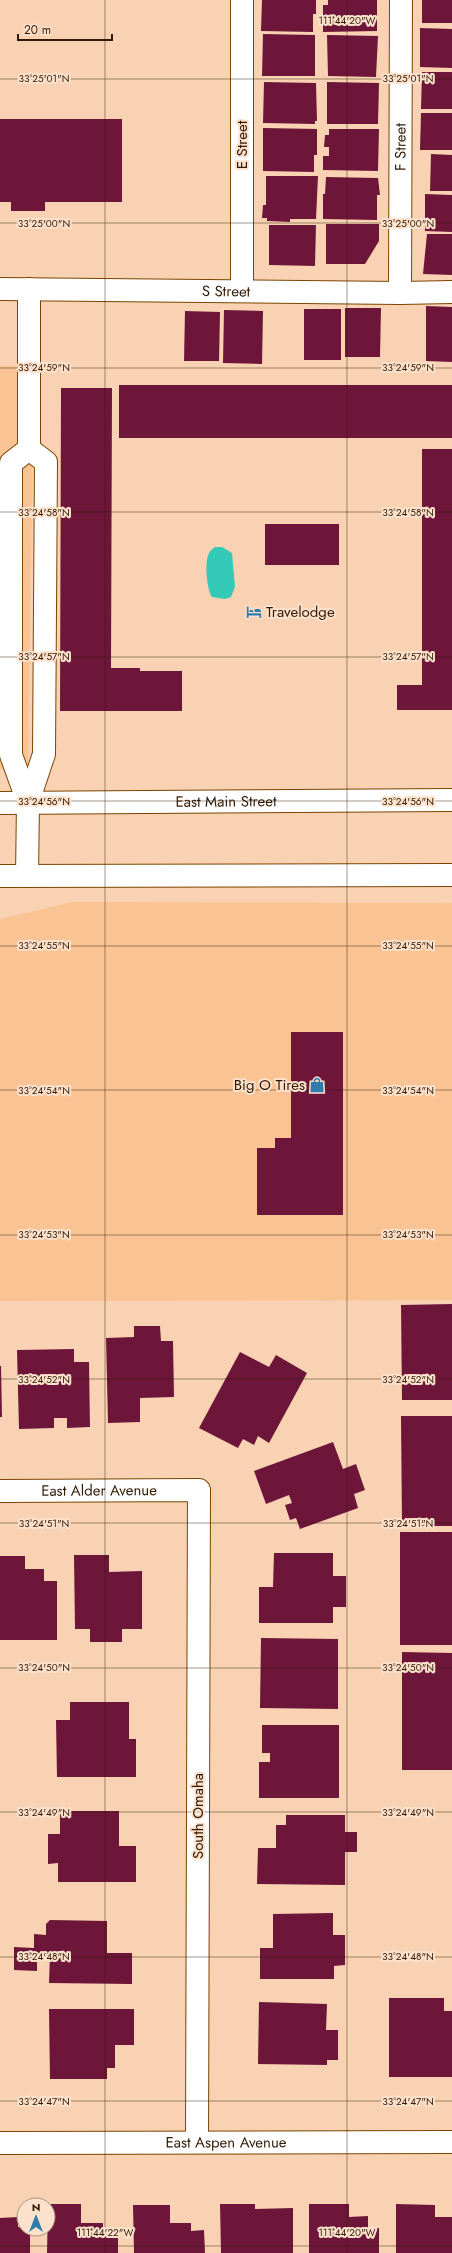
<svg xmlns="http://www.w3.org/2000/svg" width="452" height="2253" font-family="Jost,sans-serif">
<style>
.built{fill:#fac393}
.water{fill:#35cab7}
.building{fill:#6e1639}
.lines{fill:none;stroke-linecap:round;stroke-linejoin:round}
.minor-casing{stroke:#7b4501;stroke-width:24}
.major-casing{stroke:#7b4501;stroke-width:24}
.minor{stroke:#fff;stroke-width:22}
.major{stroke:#fff;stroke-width:22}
.ticks{fill:none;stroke:#321a04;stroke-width:1;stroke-opacity:0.45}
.labels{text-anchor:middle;stroke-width:4;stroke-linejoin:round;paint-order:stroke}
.street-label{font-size:15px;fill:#321a04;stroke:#fce2cc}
.poi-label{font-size:15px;fill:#321a04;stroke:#fce2cc;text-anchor:start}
.ticks-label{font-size:10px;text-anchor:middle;fill:#321a04;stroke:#fce2cc;stroke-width:4;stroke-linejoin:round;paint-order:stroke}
</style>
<rect width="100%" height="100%" fill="#f8d2b2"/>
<g class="built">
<path d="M0 366H34L28 769H0Z"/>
<path d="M72 902 452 903V1300L0 1301V919Z"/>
</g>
<path class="water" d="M215 547H222L232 553 235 587 231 597 225 599 212 597C207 590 204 562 209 553 210 550 213 549 215 547Z"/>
<g class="building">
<path d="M262 0H316V14H313V32L261 31Z"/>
<path d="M328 0H377V31L323 32V5H328Z"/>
<rect x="422" y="0" width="30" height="23"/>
<path d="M420 28 452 29V68L420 67Z"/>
<path d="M263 34 315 35V76H262Z"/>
<path d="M327 35 378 36 376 77 328 76Z"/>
<path d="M422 72H452V109H421Z"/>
<path d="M264 82 316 83 317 121H315V124L263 123Z"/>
<path d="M327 82 379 83 378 124H327Z"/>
<path d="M421 113H452V150H420Z"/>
<path d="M0 119H122V202H45V211H11V202H0Z"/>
<path d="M263 128 317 129V155H314V172L263 171Z"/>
<path d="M329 129H379L378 171 323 170V156H329V147H324L325 135H329Z"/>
<path d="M431 154 452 155V191H430Z"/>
<path d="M266 176H318L316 219H290V222L267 221V218H262L263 205H266Z"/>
<path d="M326 177 378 178 380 195H377V220L323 219V194H325Z"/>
<path d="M425 194 452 195V232L425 231Z"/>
<path d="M326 224H379V241L365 264H326Z"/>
<path d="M269 225H316L315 266 269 265Z"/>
<path d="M427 234H452V275L423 274Z"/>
<path d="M426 306 452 307V362L426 361Z"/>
<path d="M345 308H381L380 357H345Z"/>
<rect x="304" y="309" width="37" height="51"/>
<path d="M224 310 263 311 262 364 223 363Z"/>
<path d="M185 311 220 312 219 361H184Z"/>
<rect x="119" y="385" width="333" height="53"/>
<path d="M61 388H112L111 668H140V671H182V711H60Z"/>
<path d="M422 449H452V710H397V685H422Z"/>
<rect x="265" y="524" width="74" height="41"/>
<path d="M291 1032H343V1215H257V1148H275V1138H291Z"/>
<path d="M452 1304V1400H402L401 1305Z"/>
<path d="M134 1326H160L161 1341H173L174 1397 140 1398V1422L108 1423 106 1338 134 1337Z"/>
<path d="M74 1349V1362H89L90 1427 67 1428V1418H54V1428L19 1429 17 1350Z"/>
<path d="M240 1352 269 1367 276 1355 307 1373 269 1443 258 1436 254 1445 243 1439 238 1448 199 1428Z"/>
<path d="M0 1366H1L2 1417H0Z"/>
<path d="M401 1416H452V1526H402Z"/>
<path d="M333 1442 343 1469 356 1464 365 1490 354 1494 358 1508 300 1529 296 1518 290 1520 285 1505 292 1503 289 1495 266 1504 254 1471Z"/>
<rect x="400" y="1532" width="52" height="113"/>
<path d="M274 1553H333V1576H346V1607H333V1623H259V1587H273Z"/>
<path d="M74 1555H109V1572L142 1571V1629H122V1642H90V1629H75Z"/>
<path d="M0 1556H25V1569H44V1581H57V1640H0Z"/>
<path d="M261 1638 338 1639V1709L260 1708Z"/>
<path d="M402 1652 452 1653V1770H402Z"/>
<path d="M70 1702H129V1739H136V1777H57L56 1720H70Z"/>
<path d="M262 1725H339V1798H259V1762H270V1753H262Z"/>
<path d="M60 1811H119V1846H136V1882H58V1863L48 1864V1834H60Z"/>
<path d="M286 1815H345V1832H357V1852H345V1885L257 1884 258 1848H276V1825H286Z"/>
<path d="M333 1913V1935H345V1965L334 1966V1979H260V1948H273V1914Z"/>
<path d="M50 1920 107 1921V1953H132V1984L49 1983 50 1954H37V1971L14 1970V1947L34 1948V1934L46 1935V1924Z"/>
<path d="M389 1998H444V2011H452V2077H389Z"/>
<path d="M259 2002 327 2004 326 2030H338V2060H327V2065L258 2064Z"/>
<path d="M49 2009H134V2045H115V2068H107V2079H50Z"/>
<path d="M48 2204H81V2223H103V2230H118V2253H47Z"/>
<path d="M220 2204H255V2209L293 2208V2253H221Z"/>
<path d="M309 2204H349V2217L368 2216V2228H379V2253H309Z"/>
<path d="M396 2204 435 2205V2217H452V2253H396Z"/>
<path d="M133 2205H170V2223H191V2231L204 2230 205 2253H134Z"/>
<path d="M18 2217V2227L30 2229V2253H0V2218Z"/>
</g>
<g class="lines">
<g class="minor-casing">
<g id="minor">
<path d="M242 0V290"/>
<path id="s1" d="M0 289 400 293 452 292"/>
<path d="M29 289V449"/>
<path id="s2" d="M400 293 401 0"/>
<path d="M28 802 11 755V463L29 449"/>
<path d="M27 876 28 802 44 754 46 462 29 449"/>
<path id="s3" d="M0 1491 199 1490 197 2142"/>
<path id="s4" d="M0 2143 452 2142"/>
</g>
</g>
<g class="major-casing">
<g id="major">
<path id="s5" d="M0 803 452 800"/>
<path d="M0 876 452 875"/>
</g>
</g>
<use href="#minor" class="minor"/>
<use href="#major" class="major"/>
</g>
<path class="ticks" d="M105 0V2253M347 0V2253M0 79H452M0 223H452M0 368H452M0 512H452M0 657H452M0 801H452M0 946H452M0 1090H452M0 1235H452M0 1379H452M0 1523H452M0 1668H452M0 1812H452M0 1957H452M0 2101H452M0 2246H452"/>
<defs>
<g id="hotel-bare" transform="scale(1.2)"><path d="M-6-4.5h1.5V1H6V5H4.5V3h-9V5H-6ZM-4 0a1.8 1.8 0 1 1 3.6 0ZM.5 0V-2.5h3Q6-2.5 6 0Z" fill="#307caf" stroke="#fce2cc" stroke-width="2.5" paint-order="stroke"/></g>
<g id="shop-bare" transform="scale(1.2)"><path d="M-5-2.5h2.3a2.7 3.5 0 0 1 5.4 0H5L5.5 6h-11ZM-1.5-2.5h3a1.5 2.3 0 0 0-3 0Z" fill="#307caf" stroke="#fce2cc" stroke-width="2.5" paint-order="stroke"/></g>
</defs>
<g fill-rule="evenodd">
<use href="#hotel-bare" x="254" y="612"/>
<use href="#shop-bare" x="317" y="1085"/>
</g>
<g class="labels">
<g class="street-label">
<text transform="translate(242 145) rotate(-90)" y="5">E Street</text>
<text dy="5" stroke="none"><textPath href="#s2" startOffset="146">F Street</textPath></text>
<text dy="5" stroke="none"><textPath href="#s1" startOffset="226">S Street</textPath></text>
<text dy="5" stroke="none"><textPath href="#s5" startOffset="226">East Main Street</textPath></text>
<text dy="5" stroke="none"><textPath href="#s3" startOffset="99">East Alder Avenue</textPath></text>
<text transform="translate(198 1816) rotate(-90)" y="5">South Omaha</text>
<text dy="5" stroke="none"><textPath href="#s4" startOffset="226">East Aspen Avenue</textPath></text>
</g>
<g class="poi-label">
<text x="266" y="617">Travelodge</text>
<text x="305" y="1090" text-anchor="end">Big O Tires</text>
</g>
</g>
<g class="ticks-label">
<text x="347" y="24">111°44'20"W</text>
<text x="44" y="82">33°25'01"N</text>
<text x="408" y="82">33°25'01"N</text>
<text x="44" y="227">33°25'00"N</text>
<text x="408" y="227">33°25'00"N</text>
<text x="44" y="371">33°24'59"N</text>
<text x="408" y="371">33°24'59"N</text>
<text x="44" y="516">33°24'58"N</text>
<text x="408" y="516">33°24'58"N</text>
<text x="44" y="660">33°24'57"N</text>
<text x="408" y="660">33°24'57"N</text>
<text x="44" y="805">33°24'56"N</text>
<text x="408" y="805">33°24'56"N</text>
<text x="44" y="949">33°24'55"N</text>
<text x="408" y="949">33°24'55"N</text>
<text x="44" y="1094">33°24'54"N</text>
<text x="408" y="1094">33°24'54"N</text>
<text x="44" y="1238">33°24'53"N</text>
<text x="408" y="1238">33°24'53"N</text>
<text x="44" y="1383">33°24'52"N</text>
<text x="408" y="1383">33°24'52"N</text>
<text x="44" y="1527">33°24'51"N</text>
<text x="408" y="1527">33°24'51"N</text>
<text x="44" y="1671">33°24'50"N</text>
<text x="408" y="1671">33°24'50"N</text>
<text x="44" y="1816">33°24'49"N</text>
<text x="408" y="1816">33°24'49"N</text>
<text x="44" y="1960">33°24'48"N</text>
<text x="408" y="1960">33°24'48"N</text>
<text x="44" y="2105">33°24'47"N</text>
<text x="408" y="2105">33°24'47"N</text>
<text x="105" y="2236">111°44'22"W</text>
<text x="347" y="2236">111°44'20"W</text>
</g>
<g transform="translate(36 2217)"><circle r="19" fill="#fce2cc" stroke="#ab927c"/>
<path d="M0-3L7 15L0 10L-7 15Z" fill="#307caf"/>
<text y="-6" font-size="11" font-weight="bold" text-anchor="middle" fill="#321a04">N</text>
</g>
<path d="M18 34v6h94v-6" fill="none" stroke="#321a04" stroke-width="2"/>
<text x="24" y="34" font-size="12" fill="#321a04" stroke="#fce2cc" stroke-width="3" paint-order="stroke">20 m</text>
</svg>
